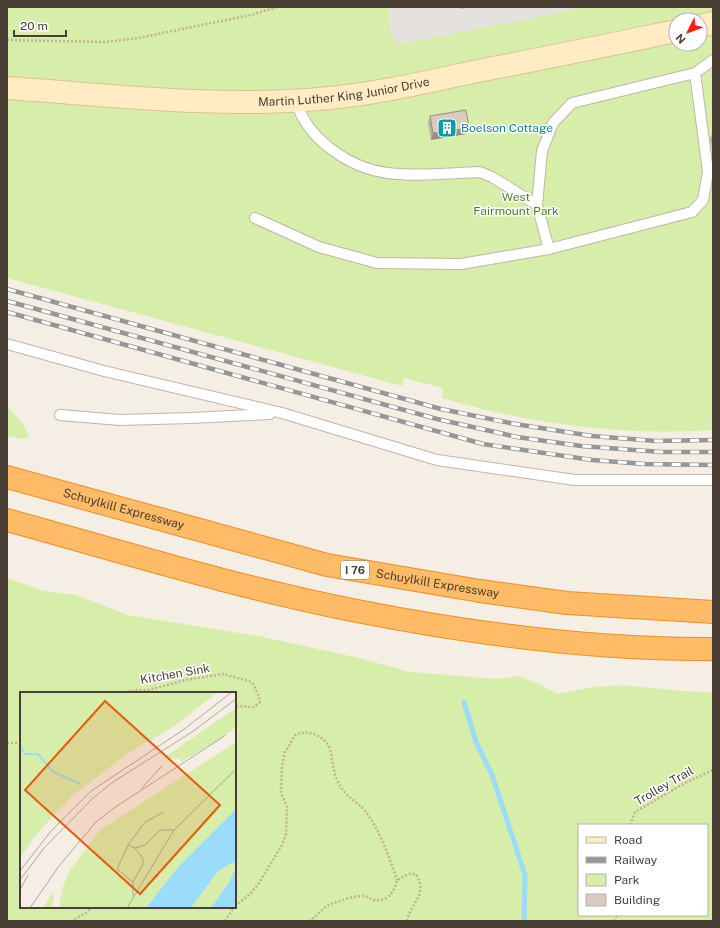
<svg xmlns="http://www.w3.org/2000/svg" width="720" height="928" font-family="'Public Sans',sans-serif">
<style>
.green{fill:#d6eea9;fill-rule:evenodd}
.parking{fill:#e5e1de}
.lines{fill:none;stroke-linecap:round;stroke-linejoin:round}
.stream{stroke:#9adcf9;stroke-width:5}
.service-casing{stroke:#c1b5a6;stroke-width:12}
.secondary-casing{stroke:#ddc191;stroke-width:24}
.motorway-casing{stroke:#ef8f24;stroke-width:24}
.path{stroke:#c5af96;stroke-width:2.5;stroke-dasharray:2 2;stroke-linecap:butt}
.service{stroke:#fff;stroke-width:10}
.secondary{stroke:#ffebc4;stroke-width:22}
.motorway{stroke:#ffbb65;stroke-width:22}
.rail-casing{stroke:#969696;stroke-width:4.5}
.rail{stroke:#fff;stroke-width:3;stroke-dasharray:9;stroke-linecap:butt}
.wall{fill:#bbafa2}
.shaded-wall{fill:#998e84}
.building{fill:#dacbbc;stroke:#998e84}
.labels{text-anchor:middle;stroke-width:3;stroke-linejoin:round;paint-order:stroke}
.shield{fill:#fff;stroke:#7f7871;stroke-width:1}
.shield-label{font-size:11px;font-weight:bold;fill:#483e34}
.street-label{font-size:12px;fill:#483e34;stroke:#fff}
.culture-label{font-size:12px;fill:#0d838f;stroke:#fff;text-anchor:start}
.park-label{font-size:12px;fill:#4f8020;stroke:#fff}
.inset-river{fill:none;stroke:#9adcf9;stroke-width:2}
.inset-road{fill:none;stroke:#afa89e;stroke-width:1}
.view{fill:#e8590c;fill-opacity:0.15;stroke:#e8590c;stroke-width:2}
.inset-edge{fill:none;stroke:#483e34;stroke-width:2}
</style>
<rect width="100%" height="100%" fill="#f4eee5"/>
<g class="green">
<path d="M7 7H713V430C622 436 529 424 442 398L443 388 404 378 402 386 7 278ZM676 20H700V44H676Z"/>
<path d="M7 407C16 416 26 425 29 438L22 439 7 436Z"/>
<path d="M7 578 43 591 76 595 128 615 263 637 359 658 410 672 497 679 519 676 541 685 557 694 594 687 624 685 680 691 713 692V921H7ZM21 693H235V907H21ZM579 825H707V915H579Z"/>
</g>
<path class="parking" d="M389 7H588L395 45 389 24Z"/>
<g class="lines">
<path class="stream" d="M464 702 476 742 492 775 525 875 524 921"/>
<g class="service-casing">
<g id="service">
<path d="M695 73 708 172 703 200 692 212 549 249 537 205 542 151 553 123 572 103 695 73 713 60"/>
<path d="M296 101C307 139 349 168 388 173 418 177 450 173 480 172L492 177 537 205"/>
<path d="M255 218 319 247 377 263 461 264 549 249"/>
<path d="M7 344 104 371 282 413 437 460 575 480H713"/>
<path d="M60 415 120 420 191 418 270 414"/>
</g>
</g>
<g class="secondary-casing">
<g id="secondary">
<path d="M700 26 713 23"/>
<path id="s1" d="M7 88C110 95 216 108 319 99 371 95 422 83 473 72 541 59 608 45 676 31"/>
</g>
</g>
<g class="motorway-casing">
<g id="motorway">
<path id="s2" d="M7 477 327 565 480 591 567 603 713 612"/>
<path d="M7 520C123 552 239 588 357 611 474 634 594 650 713 649"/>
</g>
</g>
<g class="path">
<path d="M462 7V9"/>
<path d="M7 40 106 42 138 38 251 15 277 7"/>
<path d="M124 693 136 690H149L185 680 223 674 249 681 253 684 258 694 260 702 254 707 235 706"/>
<path d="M7 743H21"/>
<path d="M630 825 635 812 683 784 713 770"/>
<path d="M235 906 250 894 259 883 282 845 286 834 287 807 281 793 282 766 285 752 296 734C307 731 317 733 326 742 334 751 331 770 338 782 345 797 356 800 365 811 379 828 390 859 397 880"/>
<path d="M71 921 86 913 92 907"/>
<path d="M225 921 234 907"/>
<path d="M309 921C319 915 323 906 334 903 342 900 357 895 365 896 368 897 371 899 374 900 388 902 394 892 397 880L409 874H416C428 896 411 902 407 921"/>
<path d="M614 921 617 915"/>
</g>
<use href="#service" class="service"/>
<use href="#secondary" class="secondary"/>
<use href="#motorway" class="motorway"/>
<g class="rail-casing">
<g id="rail">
<path d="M7 289 441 409 515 424 592 436 656 441 713 440"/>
<path d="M7 301 437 419 517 437 581 446 661 452H713"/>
<path d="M7 312 483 444 592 460 645 464 713 465"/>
</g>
</g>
<use href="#rail" class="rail"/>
</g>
<g class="wall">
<path d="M430 116 469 128 466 134 431 140 428 122Z"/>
<path d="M713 131V152L710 139Z"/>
</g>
<path class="shaded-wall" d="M469 128 466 134 431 140 433 133Z"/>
<path class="building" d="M466 110 469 128 433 133 430 116Z"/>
<defs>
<g id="building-square" transform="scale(1)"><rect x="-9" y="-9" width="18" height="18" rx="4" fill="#0f9aa8" stroke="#fff"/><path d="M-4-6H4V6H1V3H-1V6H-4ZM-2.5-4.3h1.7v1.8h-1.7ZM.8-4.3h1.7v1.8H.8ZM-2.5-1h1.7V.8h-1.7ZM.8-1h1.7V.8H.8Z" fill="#fff"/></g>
</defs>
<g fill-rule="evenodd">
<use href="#building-square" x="447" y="128"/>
</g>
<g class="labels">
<rect class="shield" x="341" y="561" width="28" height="18" rx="3"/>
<g class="shield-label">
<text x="355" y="574">I 76</text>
</g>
<g class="street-label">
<text dy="4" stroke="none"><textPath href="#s1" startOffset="338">Martin Luther King Junior Drive</textPath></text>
<text dy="4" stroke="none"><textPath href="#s2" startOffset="121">Schuylkill Expressway</textPath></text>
<text dy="4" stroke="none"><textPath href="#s2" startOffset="444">Schuylkill Expressway</textPath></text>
<text transform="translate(175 674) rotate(-10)" y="4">Kitchen Sink</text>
<text transform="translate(664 786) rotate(-30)" y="4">Trolley Trail</text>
</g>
<g class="culture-label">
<text x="461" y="132">Boelson Cottage</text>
</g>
<g class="park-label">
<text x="516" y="201">West<tspan x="516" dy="14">Fairmount Park</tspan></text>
</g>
</g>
<g transform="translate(20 692)">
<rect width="216" height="216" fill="#f4eee5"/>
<path d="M0 0H198L153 35 110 60 52 104 14 145 0 166ZM216 16V35L200 47 161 70 160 67H142ZM216 50V117L158 175 126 216H39L42 197 50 178 80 138ZM209 171H215L213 183 191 216H171L198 179ZM32 201H34L32 216H23Z" fill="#d6eea9"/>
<path d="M216 117V216H191L209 190 215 177V171H212L198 179 171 216H126L158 175Z" fill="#9adcf9"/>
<path class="inset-river" d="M0 53 5 62H18L33 80 61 92"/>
<path class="inset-road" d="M121 97 142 74M108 153 125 130 144 120M115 156 125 153 140 138H154M0 179 31 139 71 99 163 38 212 0M0 188 24 156 73 106 93 90 172 40 216 7M0 198 8 183M113 205V190L123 172V167L115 156 108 153 97 177 113 190M10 216 39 174 76 130 94 116 206 43M107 216 154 138 216 77"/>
<path class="view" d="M85 9 200 113 120 202 5 98Z"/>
<rect width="216" height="216" class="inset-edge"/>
</g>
<rect width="720" height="928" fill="none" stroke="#483e34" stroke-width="16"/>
<rect x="578" y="824" width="130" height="92" fill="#ffffff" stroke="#b6b2ae"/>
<rect x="586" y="837" width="20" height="6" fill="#ffebc4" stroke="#b6b2ae"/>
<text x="614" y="844" font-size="12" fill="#483e34">Road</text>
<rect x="586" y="857" width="20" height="6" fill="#969696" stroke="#b6b2ae"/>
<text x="614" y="864" font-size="12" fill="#483e34">Railway</text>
<rect x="586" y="874" width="20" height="12" fill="#d6eea9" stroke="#b6b2ae"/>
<text x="614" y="884" font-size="12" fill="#483e34">Park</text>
<rect x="586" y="894" width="20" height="12" fill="#dacbbc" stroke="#b6b2ae"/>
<text x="614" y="904" font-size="12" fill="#483e34">Building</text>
<g transform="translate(688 32) rotate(228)"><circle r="19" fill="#ffffff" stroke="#b6b2ae"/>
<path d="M0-3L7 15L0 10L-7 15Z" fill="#ff1c11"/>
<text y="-6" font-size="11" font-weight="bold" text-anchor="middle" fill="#483e34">N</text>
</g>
<path d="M14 30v6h52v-6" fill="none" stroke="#483e34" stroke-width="2"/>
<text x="20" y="30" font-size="12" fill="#483e34" stroke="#ffffff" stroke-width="3" paint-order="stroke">20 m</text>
</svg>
